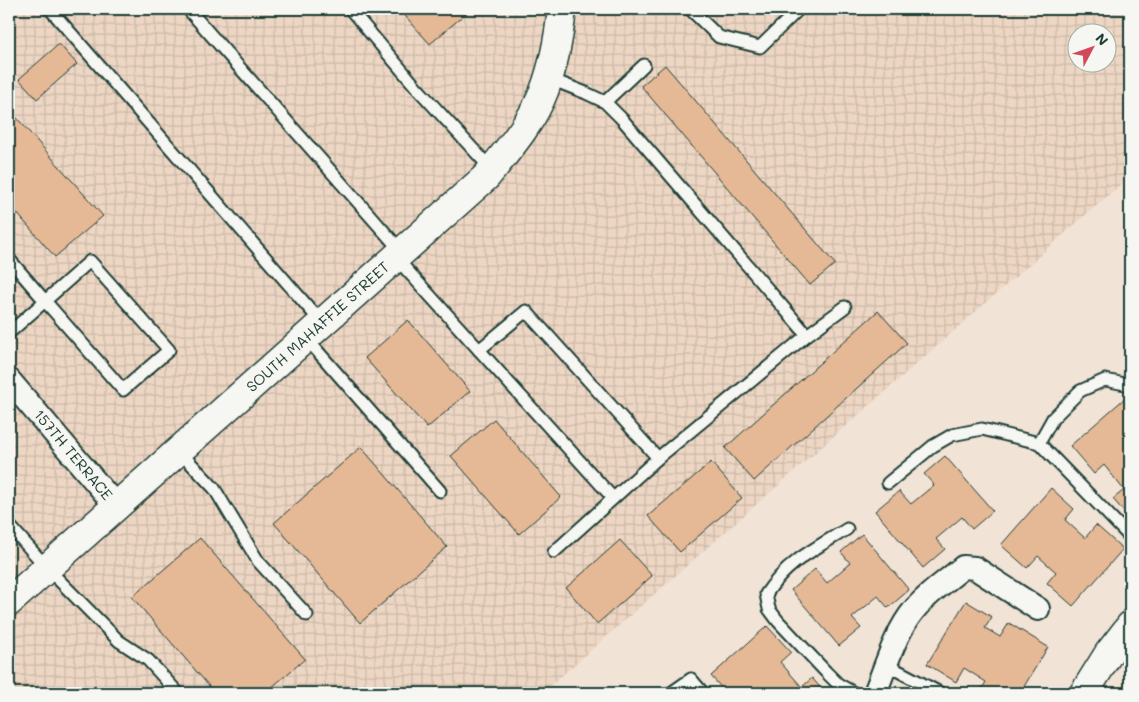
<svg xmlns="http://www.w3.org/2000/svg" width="1139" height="702" font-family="Mali,sans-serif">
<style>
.industrial{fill:url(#industrial-grid);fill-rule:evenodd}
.building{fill:#e5b896;stroke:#1f3d34}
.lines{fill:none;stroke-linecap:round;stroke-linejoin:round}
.service-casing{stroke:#1f3d34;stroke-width:15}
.minor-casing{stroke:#1f3d34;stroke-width:26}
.tertiary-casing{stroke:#1f3d34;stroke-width:31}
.service{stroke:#f6f6f2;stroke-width:11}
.minor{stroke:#f6f6f2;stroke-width:22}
.tertiary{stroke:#f6f6f2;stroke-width:28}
.labels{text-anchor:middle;stroke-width:5;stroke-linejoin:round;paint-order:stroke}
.street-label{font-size:15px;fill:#1f3d34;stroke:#f6f6f2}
</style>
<defs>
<pattern id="industrial-grid" width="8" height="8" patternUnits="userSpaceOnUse" patternTransform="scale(1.25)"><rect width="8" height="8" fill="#edd6c3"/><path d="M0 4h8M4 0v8" fill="none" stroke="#cbb9a8"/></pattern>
</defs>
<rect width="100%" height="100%" fill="#f1e3d6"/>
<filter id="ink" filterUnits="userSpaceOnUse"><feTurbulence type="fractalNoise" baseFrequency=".02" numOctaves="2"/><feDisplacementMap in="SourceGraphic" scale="10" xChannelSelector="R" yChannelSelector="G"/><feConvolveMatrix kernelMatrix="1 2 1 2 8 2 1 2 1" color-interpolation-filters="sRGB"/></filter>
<g filter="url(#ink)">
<path class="industrial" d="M9 9H1130V176L542 693H9ZM1076 32H1106V62H1076Z"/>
<g class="building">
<path d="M399 9H471L430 44Z"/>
<path d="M59 44 77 64 37 99 19 79Z"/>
<path d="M665 65 835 264 810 285 641 86Z"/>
<path d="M9 109 103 216 55 257 9 204Z"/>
<path d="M878 311 907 343 754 481 725 448Z"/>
<path d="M408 320 470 391 427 428 365 358Z"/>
<path d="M1125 398 1130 403V519L1113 499 1124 490 1104 465 1094 474 1070 446Z"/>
<path d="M494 419 561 497 519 534 451 456Z"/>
<path d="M361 447 447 547 360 623 274 523Z"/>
<path d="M945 456 993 511 972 529 962 517 936 539 945 549 923 568 875 511 899 491 911 504 934 485 924 474Z"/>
<path d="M711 462 742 498 680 552 648 516Z"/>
<path d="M1051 488 1074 509 1065 520 1085 538 1096 525 1123 549 1073 606 1047 583 1056 572 1038 556 1027 568 1001 545Z"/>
<path d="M862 534 909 590 888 608 878 596 852 618 861 628 839 646 791 590 815 569 827 583 850 563 841 552Z"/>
<path d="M200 538 305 659 265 693H215L132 597Z"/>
<path d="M620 540 652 576 597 624 566 588Z"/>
<path d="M966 601 992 617 985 628 1000 637 1009 623 1048 647 1020 693H979L986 682 964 668 956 682 927 664Z"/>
<path d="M767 626 791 652 780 662 802 687 812 678 825 693H726L711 676Z"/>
</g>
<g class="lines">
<g class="service-casing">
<g id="service">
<path d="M50 9 322 323"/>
<path d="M188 9 402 252"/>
<path d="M350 9 417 88 492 170"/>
<path d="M690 9 719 37 760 47 799 9"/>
<path d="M548 78 586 93 605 102 622 119 807 335 658 458 554 552"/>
<path d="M605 102 644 65"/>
<path d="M396 258 613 498"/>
<path d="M9 259 45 301 9 333"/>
<path d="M90 261 169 350 123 390 45 301Z"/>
<path d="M807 335 845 307"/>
<path d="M306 338 440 491"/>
<path d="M479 350 526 311 658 458"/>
<path d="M1130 385 1105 380 1080 391 1053 418 1039 443 1130 537"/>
<path d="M179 451 214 488 258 561 307 615"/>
<path d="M888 483 933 446 952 435 982 429 1039 443"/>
<path d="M9 525 47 568 119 641 148 660 178 693"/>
<path d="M847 529C815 549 788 561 766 594L769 609 778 621 826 672 838 684 854 693"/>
<path d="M887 665 940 693"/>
<path d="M671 693 691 679 703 693"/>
</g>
</g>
<g class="minor-casing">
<g id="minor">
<path d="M9 380 117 507"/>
<path d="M875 693C886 666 895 633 914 610 928 593 947 581 963 567L975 568 1038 609"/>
</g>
</g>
<g class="tertiary-casing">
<g id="tertiary">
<path d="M9 602 486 177C507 151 532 123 544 91 554 65 559 37 562 9"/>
<path d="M1084 693 1109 653 1130 626"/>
</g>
</g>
<use href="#service" class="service"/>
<use href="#minor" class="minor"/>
<use href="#tertiary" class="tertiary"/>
</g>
</g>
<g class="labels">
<g class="street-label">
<text transform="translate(318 327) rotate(-42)" y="5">SOUTH MAHAFFIE STREET</text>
<text transform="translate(73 455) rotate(50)" y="5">157TH TERRACE</text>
</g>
</g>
<rect width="1139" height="702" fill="none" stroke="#f6f6f2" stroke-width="30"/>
<rect x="15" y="15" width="1109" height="672" fill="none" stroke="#1f3d34" stroke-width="2" filter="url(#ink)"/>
<g transform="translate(1092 48) rotate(49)"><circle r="24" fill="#f6f6f2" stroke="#a0aca6"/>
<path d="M0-4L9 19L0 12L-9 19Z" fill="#d1495b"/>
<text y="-8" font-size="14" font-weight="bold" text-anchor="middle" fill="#1f3d34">N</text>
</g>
</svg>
